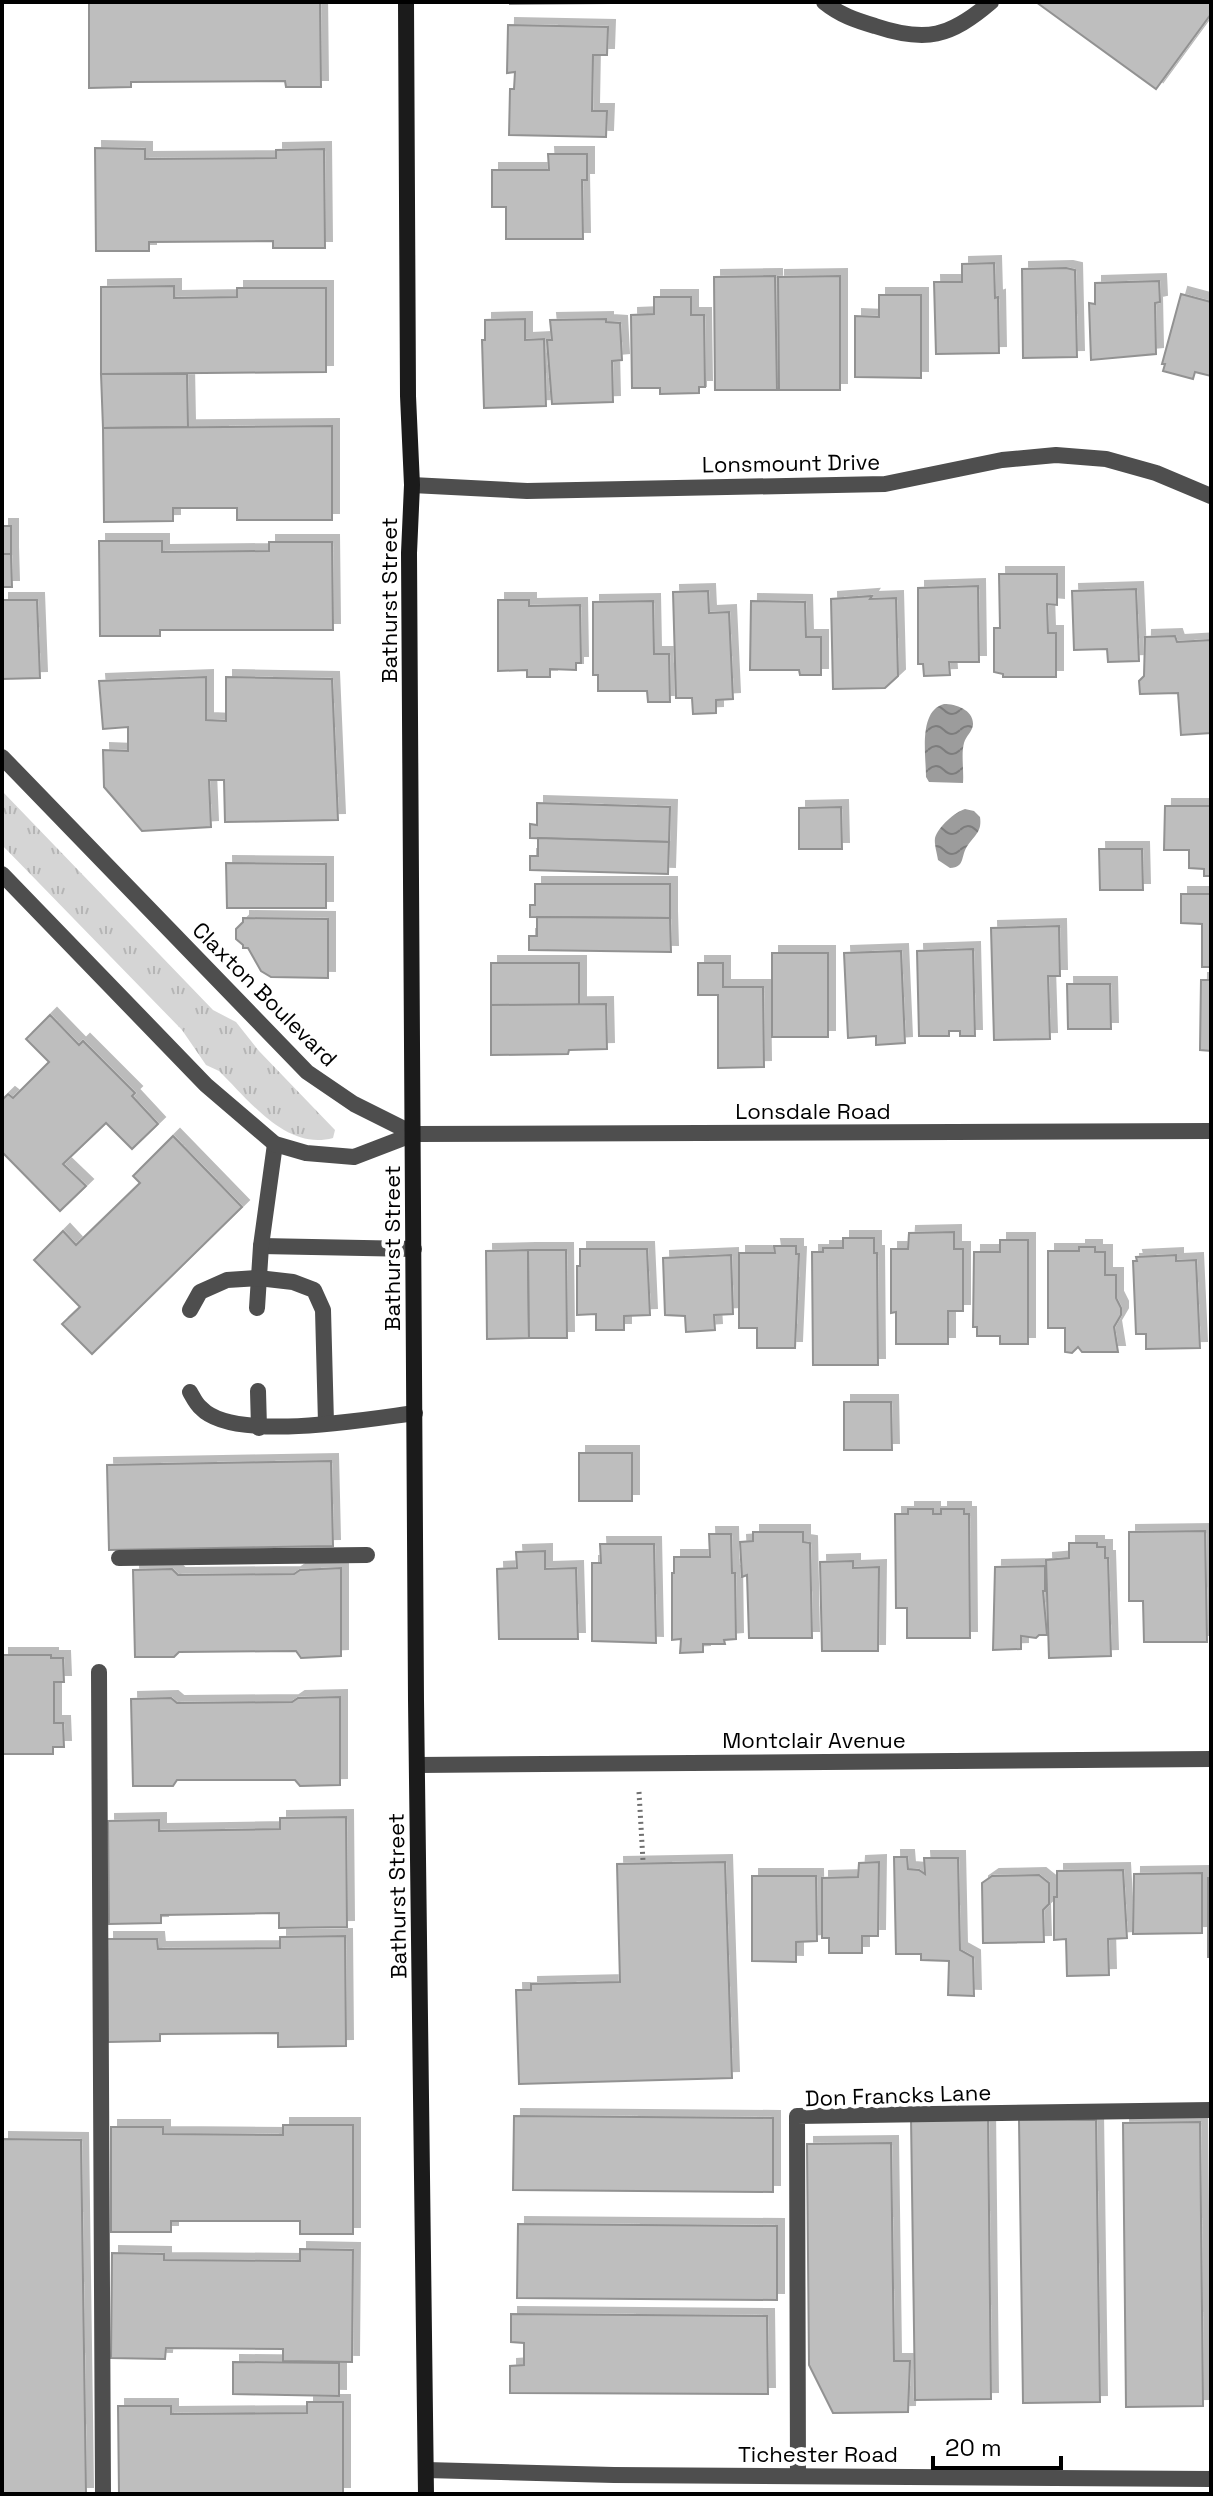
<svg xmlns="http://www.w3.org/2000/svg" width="1213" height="2496" font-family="'Space Grotesk',sans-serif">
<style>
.grass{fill:url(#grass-tufts)}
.water{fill:url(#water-waves)}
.building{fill:#bebebe;stroke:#929292;stroke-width:2;filter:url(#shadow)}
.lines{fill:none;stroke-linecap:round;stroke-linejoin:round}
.path{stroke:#707070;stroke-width:5;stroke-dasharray:2 4;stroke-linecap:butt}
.lane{stroke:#4e4e4e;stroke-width:16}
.street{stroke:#4e4e4e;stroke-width:16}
.secondary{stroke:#1b1b1b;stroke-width:16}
.labels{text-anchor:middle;stroke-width:8;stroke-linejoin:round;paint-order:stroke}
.street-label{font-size:22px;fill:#000;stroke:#fff}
</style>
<defs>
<pattern id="grass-tufts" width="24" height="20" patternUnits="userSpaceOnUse" patternTransform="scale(2)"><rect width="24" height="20" fill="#d5d5d5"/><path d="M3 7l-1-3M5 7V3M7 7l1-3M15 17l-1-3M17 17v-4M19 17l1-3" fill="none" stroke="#b5b5b5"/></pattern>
<pattern id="water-waves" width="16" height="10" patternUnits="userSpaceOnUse" patternTransform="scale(2)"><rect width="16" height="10" fill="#9c9c9c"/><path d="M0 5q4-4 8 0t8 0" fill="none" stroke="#7d7d7d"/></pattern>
<filter id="shadow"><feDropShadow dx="7" dy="-7" stdDeviation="0" flood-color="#0004"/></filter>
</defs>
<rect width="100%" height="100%" fill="#fff"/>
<path class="grass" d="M2 791 213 1010 236 1022 259 1051 335 1130 333 1138C286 1151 249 1100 219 1071L206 1065 182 1030 2 845Z"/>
<g class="water">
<path d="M944 704C956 704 974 710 973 725 972 732 966 736 964 743 961 754 964 771 963 783L929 782 926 777C926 755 918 711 944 704Z"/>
<path d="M965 809 974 811 980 817C982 831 976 834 968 845 960 856 966 867 950 868L938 860C937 853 934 844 935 838 938 827 955 812 965 809Z"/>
</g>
<g class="building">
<path d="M89 2H320L321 87H286L285 81 131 82V87L89 88Z"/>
<path d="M510 2H610V3L510 4Z"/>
<path d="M1036 2H1211V14L1156 89Z"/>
<path d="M508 25 608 27 607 55H593L592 111H607L606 137 509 135 510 89H514L515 72 507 73Z"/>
<path d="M95 148 145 149V159L276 158V150L324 149 325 248H273V241L149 242V251H96Z"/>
<path d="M548 154H587V180H582L583 239H506V207H492V170H549Z"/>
<path d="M994 263 995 298 998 297 999 353 936 354 934 282H962V264Z"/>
<path d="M1066 268 1075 270 1077 357 1023 358 1022 269Z"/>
<path d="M775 276 777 390H715L714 277Z"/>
<path d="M840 276V390H779L778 277Z"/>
<path d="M1159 281 1160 302 1155 303 1156 354 1091 360 1089 303 1095 304V283Z"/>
<path d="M174 286V298L237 297V288H326V372L101 374V287Z"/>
<path d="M1181 294 1211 302V376L1195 372 1193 379 1163 371 1165 364H1162Z"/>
<path d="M879 295H921V378L855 377V316L879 317Z"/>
<path d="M654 297H691V315H704L705 387H699V393L660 394V388H632L631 315 654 314Z"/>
<path d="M525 319V340L544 339 546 406 484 408 482 340H485V320Z"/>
<path d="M606 319V322L620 323 622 360 612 361 613 402 552 404 547 340H552L550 320Z"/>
<path d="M101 374H187L188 427 103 428Z"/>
<path d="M332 426V520H237V508H173V521L104 522 103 428Z"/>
<rect x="2" y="526" width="9" height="28"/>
<path d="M99 541H162V552L269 551V542H332L333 630H160V636H100Z"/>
<path d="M2 554H11L12 587H2Z"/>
<path d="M999 574H1057V605L1047 604 1048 633H1056V677H1003V674L994 672V628H1000Z"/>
<path d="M978 586 979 662H949L950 675 924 676 923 664H918V588Z"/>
<path d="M1136 589 1139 661 1108 662 1107 649 1074 650 1072 591Z"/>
<path d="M708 591 709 613 729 612 733 699 716 700V713L693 714 692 698H676L673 592Z"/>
<path d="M872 596 870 599 896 598 898 676 885 688 833 689 831 599Z"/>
<path d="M2 600H37L40 678 2 679Z"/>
<path d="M498 600H529V606L580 605 581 663H576V670L550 669V677H527V670L498 671Z"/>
<path d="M653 601 654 654H669L670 702H648L647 691H598V675H593V602Z"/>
<path d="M751 601 805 602 806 637H821V675H800L799 670H750Z"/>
<path d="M1175 636 1177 642 1211 640V733L1181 735 1178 693 1140 694 1139 681 1144 676 1145 637Z"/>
<path d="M206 677V720L226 721V677L332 679 338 820 225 822 224 780H209L211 827 142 831 104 787 103 750 128 751V727L103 729 99 681Z"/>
<path d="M537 803 670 807 669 842 530 838V824L537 825Z"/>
<path d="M1165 806H1211V876H1204V869L1189 868V850H1164Z"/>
<path d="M841 807 842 849H799V808Z"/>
<path d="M538 838 669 842 668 874 530 870V856H538Z"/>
<path d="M1099 849H1142L1143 890H1100Z"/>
<path d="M226 863 326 864V908H227Z"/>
<path d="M535 884H670V918L530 917V905H535Z"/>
<path d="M1181 894H1211V967H1202V924L1181 923Z"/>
<path d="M537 917 670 918 671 952 529 950V936H537Z"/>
<path d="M243 918 328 919V978L271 977 261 971 248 948H243V945L236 939V929L243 922Z"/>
<path d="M1059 926 1060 976H1048L1050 1039 994 1040 991 928Z"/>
<path d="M973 949 975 1036H960V1031H949V1036H919L917 951Z"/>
<path d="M901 951 905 1043 876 1045V1036L848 1038 844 953Z"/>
<rect x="772" y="953" width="56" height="84"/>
<rect x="491" y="963" width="88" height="42"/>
<path d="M698 963H723V987H763L764 1067 718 1068V995H698Z"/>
<path d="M1201 980H1211V1051L1200 1050Z"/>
<path d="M1067 984H1110L1111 1029H1068Z"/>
<path d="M606 1004 607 1049 569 1050 568 1054 491 1055V1005Z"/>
<path d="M50 1015 79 1045 83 1041 135 1093 132 1096 158 1124 132 1149 106 1123 63 1164 86 1186 60 1211 2 1152V1100L8 1094 13 1098 49 1062 26 1039Z"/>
<path d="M173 1136 242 1207 92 1354 62 1324 80 1307 34 1260 63 1231 76 1245 140 1183 133 1176Z"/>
<path d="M954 1232V1249H963V1311H948V1344H896V1312L891 1313V1249H908L909 1233Z"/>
<path d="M843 1238H874V1253H877L878 1365H813L812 1252H823V1248H843Z"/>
<path d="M1000 1240H1028V1344H1000V1336H977V1327H973L974 1252H1000Z"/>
<path d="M774 1246H796V1254H799L795 1348H757V1328H739V1253H775Z"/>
<path d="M1079 1247H1095V1252H1105V1275H1116V1298L1121 1308V1315L1114 1327 1118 1352H1082L1078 1347 1072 1353 1065 1352V1328H1048V1251H1079Z"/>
<path d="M580 1249H647L650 1315 624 1316V1330H596V1314L577 1315V1266H580Z"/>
<path d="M528 1250 529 1338 487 1339 486 1251Z"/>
<path d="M528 1250H566L567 1338H529Z"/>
<path d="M731 1255 733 1314 714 1315 715 1330 686 1332 685 1316 665 1315 663 1258Z"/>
<path d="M1176 1255V1261L1196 1260 1200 1348 1146 1349V1334H1136L1133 1261H1137L1136 1257Z"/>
<path d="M844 1402H891L892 1450H844Z"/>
<rect x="579" y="1453" width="53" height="48"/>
<path d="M331 1461 333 1546 109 1550 107 1465Z"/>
<path d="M908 1509H933V1514H941V1509H964V1514H969L970 1638H907V1608H896L895 1514H908Z"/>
<path d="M1205 1531 1207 1642H1144L1143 1601H1129V1532Z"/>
<path d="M753 1532H803V1542L810 1543 812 1638H749L747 1575 742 1577 740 1542 753 1541Z"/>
<path d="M709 1534H731L732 1573H735L736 1639 724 1640 725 1644H703V1652L680 1653 681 1639 672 1640V1573H674V1557H710Z"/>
<path d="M1069 1543H1097V1547H1105V1558H1108L1111 1656 1049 1658 1046 1560 1069 1558Z"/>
<path d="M600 1544H654L656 1643 592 1641V1563H601Z"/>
<rect x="1210" y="1545" width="1" height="95"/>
<path d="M545 1551V1569L576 1568 578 1639H499L497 1569 517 1568 516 1552Z"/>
<path d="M853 1561V1568L879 1567 878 1651H822L820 1562Z"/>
<path d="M1045 1566V1591H1043L1047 1635H1039L1036 1638 1021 1636V1649L993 1650 995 1567Z"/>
<path d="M341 1568V1656L301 1658 296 1651 179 1652 174 1657H135L133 1570 172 1569 178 1575 294 1574 300 1570Z"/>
<path d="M2 1655H51V1658H63L64 1682H54V1723H63L64 1747H53V1754H2Z"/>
<path d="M340 1697V1785L300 1786 295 1780H177L173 1786H133L131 1699 171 1698 177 1703 292 1702 298 1698Z"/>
<path d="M346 1817 347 1927 279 1928V1913L161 1915V1923L109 1924 108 1821 159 1820V1831L280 1829V1818Z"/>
<path d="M894 1857H907L908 1869 919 1870 925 1874 924 1858H958L960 1950 973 1957 974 1996 948 1995 949 1961 921 1960V1954H896Z"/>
<path d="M725 1862 732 2078 519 2084 516 1990H531V1984L620 1982 617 1864Z"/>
<path d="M879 1862 878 1936H862V1953H829V1938H822V1878L858 1877 859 1863Z"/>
<path d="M1123 1870 1127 1938 1108 1939 1109 1975 1067 1976 1066 1939 1054 1940V1897H1057V1871Z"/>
<path d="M1202 1873V1933L1133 1934 1134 1874Z"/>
<path d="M1039 1875 1049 1883V1904L1043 1910 1044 1942 983 1943 982 1883 992 1876Z"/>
<path d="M752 1876H816L817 1941 796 1942V1962L752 1961Z"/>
<rect x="1208" y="1878" width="3" height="79"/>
<path d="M345 1936 346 2046 278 2047V2033L160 2034V2041L108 2042 107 1939H157L158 1949 280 1948V1937Z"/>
<path d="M514 2116 773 2118V2192L513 2190Z"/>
<path d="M988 2116 991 2399 915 2400 911 2117Z"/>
<path d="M1019 2120H1096L1100 2402 1023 2403Z"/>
<path d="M1200 2122 1203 2406 1126 2407 1123 2123Z"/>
<path d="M283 2125H353V2234H300V2221H171V2232H111V2127H163V2134L283 2135Z"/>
<path d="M2 2139 81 2140 86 2494H2Z"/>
<path d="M891 2143 894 2361H910L908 2412 833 2413 809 2365 807 2144Z"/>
<path d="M518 2224 777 2226V2300L517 2298Z"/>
<path d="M300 2249 353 2250 352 2362 283 2361V2349L166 2348 165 2359 111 2358 112 2253 164 2254V2260L300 2261Z"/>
<path d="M511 2314 767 2316 768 2394 510 2393V2366L524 2365V2343L511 2342Z"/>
<path d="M233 2362 339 2363V2396L233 2394Z"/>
<path d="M307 2402H343V2494H119L118 2406H171V2414L307 2413Z"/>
</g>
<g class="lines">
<path class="path" d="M639 1792 643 1861"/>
<g class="lane">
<path d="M824 2C840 15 855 20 875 26 926 43 950 37 991 2"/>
<path d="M261 1246 414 1249"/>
<path d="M257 1308 261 1246 275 1144"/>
<path d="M190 1310 200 1292 227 1280 258 1278 293 1282 314 1290 323 1310 326 1423"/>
<path d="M258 1391 259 1428"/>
<path d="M190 1392C193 1397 196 1404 201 1408 234 1443 368 1419 415 1413"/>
<path d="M119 1558 367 1555"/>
<path d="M99 1672 103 2494"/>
<path d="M798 2475 797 2116 1211 2110"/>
</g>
<g class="street">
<path d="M412 485 527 491 885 484 1002 460 1056 455 1106 459 1156 473 1211 496"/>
<path d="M2 757 307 1072 354 1104 414 1134"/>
<path d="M2 874 206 1085 275 1144 306 1153 354 1157 414 1134 1211 1131"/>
<path d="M418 1765 1211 1759"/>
<path d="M426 2470 614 2475 1211 2479"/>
</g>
<path class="secondary" d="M406 2 408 396 412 485 409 553 416 1700 426 2494"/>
</g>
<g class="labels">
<g class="street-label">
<text transform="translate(791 463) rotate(-1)" y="8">Lonsmount Drive</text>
<text transform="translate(389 600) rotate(-90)" y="8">Bathurst Street</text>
<text transform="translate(265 994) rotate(45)" y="8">Claxton Boulevard</text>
<text x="813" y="1119">Lonsdale Road</text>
<text transform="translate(392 1248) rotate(-90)" y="8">Bathurst Street</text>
<text x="814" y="1748">Montclair Avenue</text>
<text transform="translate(397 1896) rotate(-91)" y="8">Bathurst Street</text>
<text transform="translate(898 2095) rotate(-2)" y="8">Don Francks Lane</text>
<text x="818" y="2462">Tichester Road</text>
</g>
</g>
<rect width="1213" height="2496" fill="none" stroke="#000000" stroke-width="8"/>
<path d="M933 2456v12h128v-12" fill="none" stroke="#000000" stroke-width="4"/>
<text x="945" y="2456" font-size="24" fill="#000000" stroke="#ffffff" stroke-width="6" paint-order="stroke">20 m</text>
</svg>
